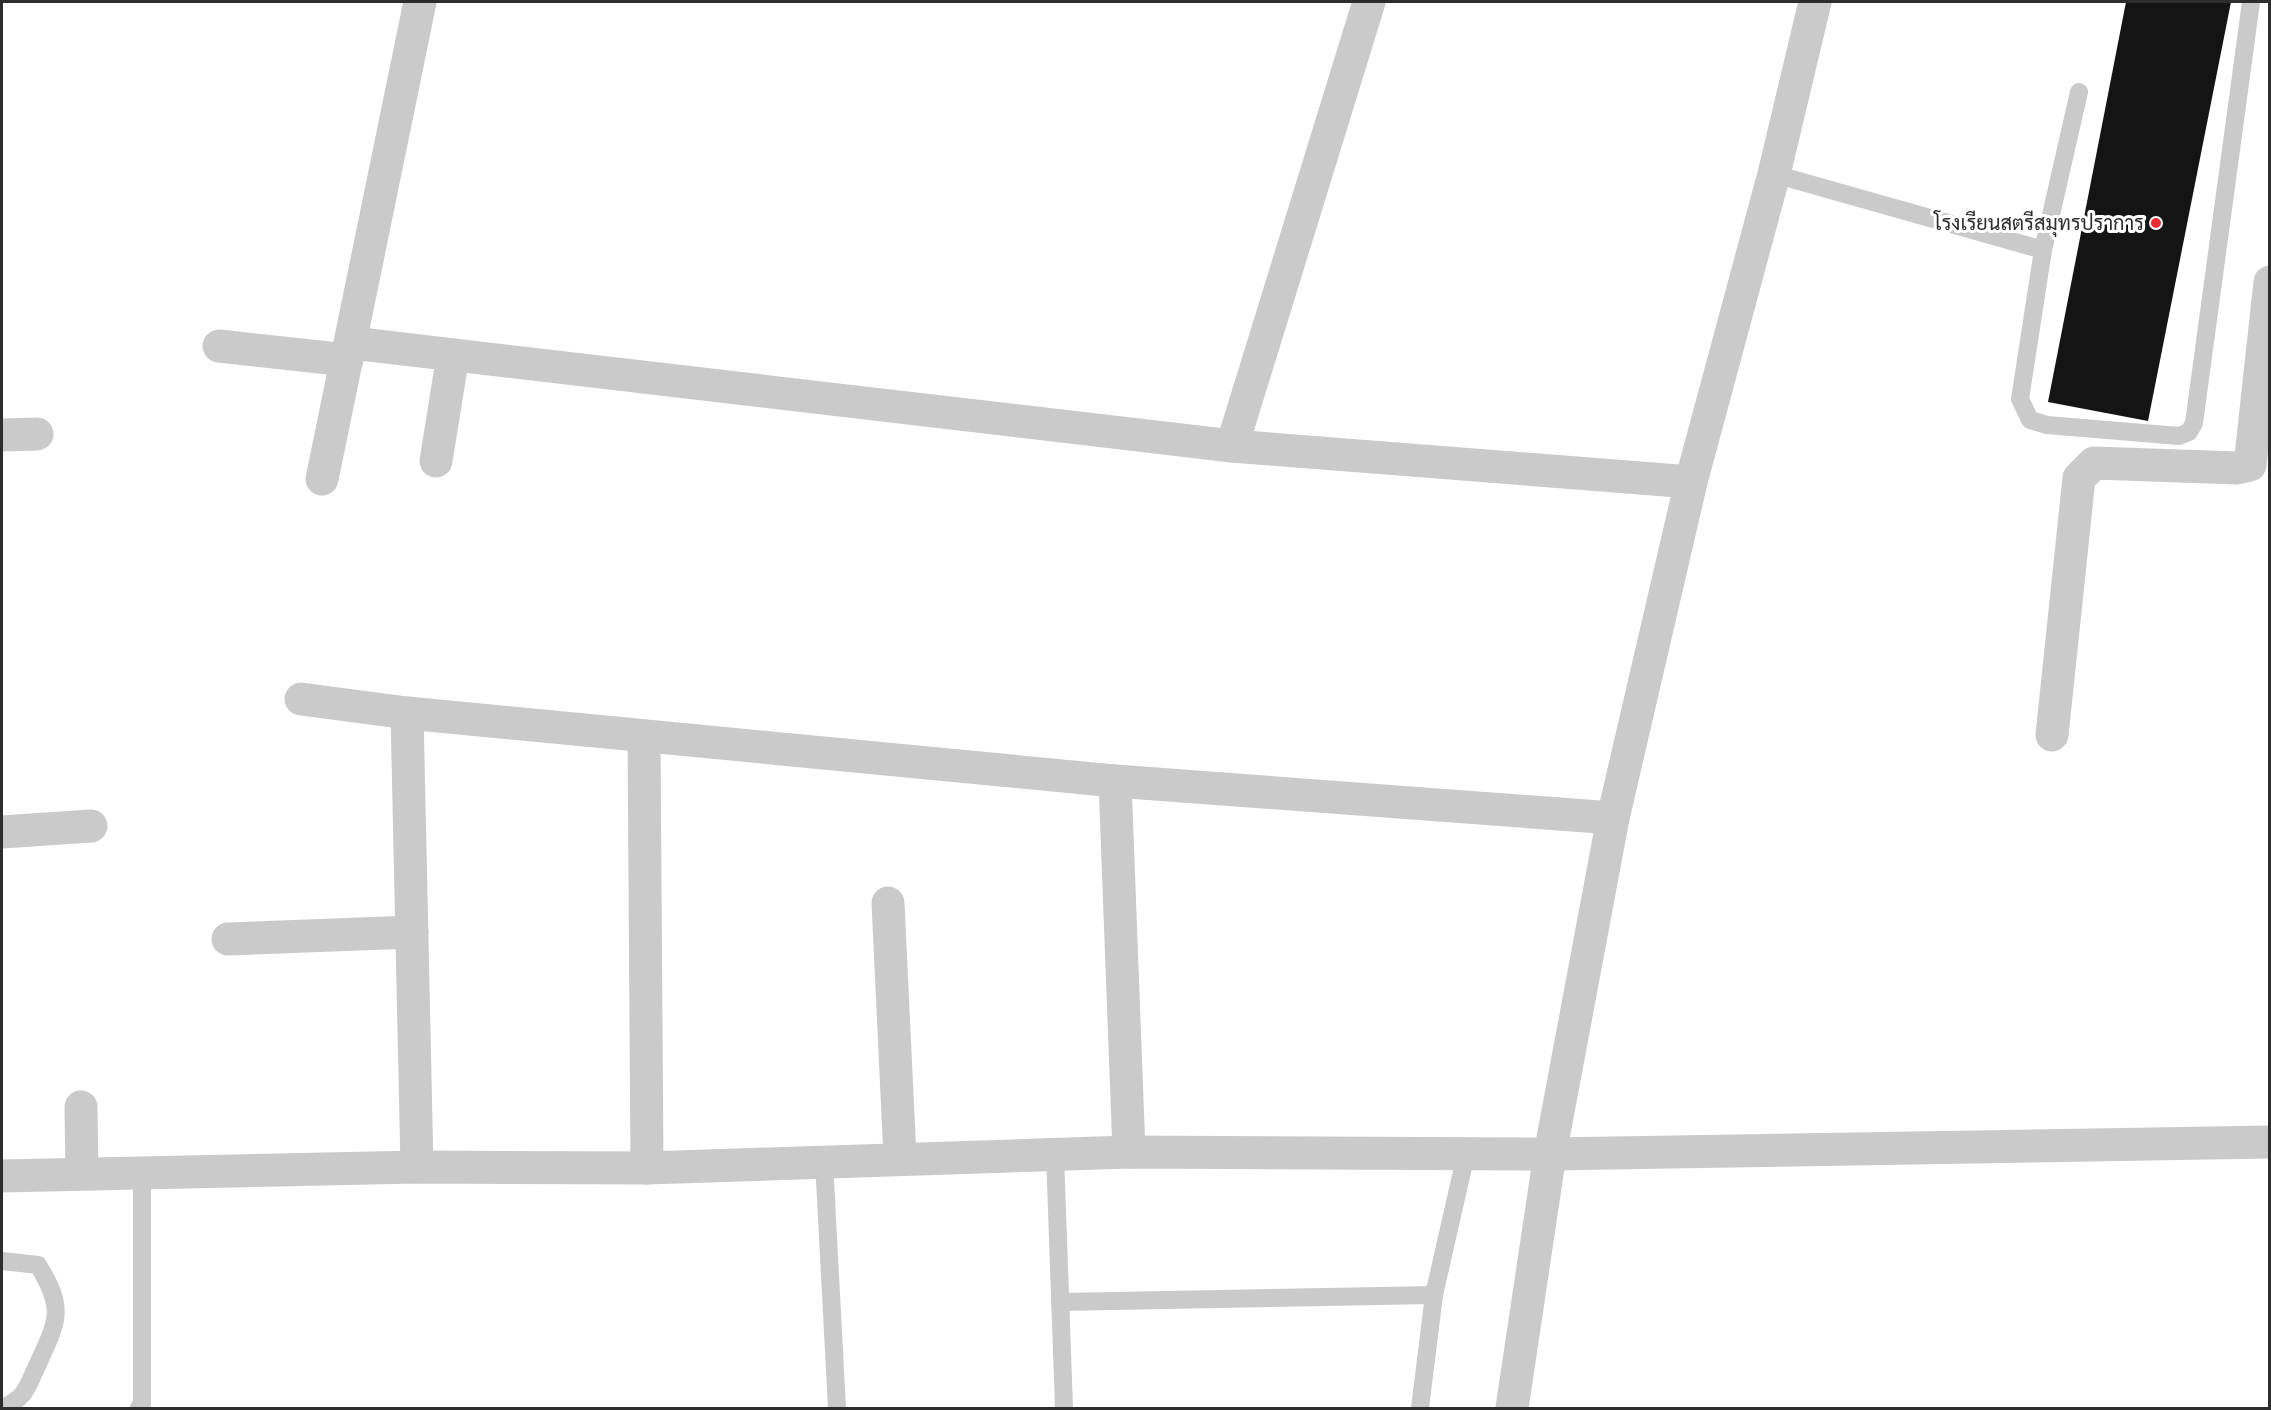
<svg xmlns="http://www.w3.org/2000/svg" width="2271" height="1410" font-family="Ubuntu,Sarabun,sans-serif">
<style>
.building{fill:#141414}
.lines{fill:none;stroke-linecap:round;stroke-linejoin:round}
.lane{stroke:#cacaca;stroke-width:18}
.street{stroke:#cacaca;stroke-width:33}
.poi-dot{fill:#ea2933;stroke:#fff;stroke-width:2}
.labels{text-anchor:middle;stroke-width:6;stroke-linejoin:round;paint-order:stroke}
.poi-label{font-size:20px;fill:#2d2d2d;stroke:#fff;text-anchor:end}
</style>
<rect width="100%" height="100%" fill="#fff"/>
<path class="building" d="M2126 2H2231L2148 421 2048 402Z"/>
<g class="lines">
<g class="lane">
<path d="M1774 174 2043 250 2020 399 2030 420 2047 425 2179 436 2189 432 2194 423 2251 2"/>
<path d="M2043 250 2079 92"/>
<path d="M1055 1154 1064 1408"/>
<path d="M824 1161 837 1408"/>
<path d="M2 1261 38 1265C66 1310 57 1322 37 1366 26 1389 27 1396 3 1408"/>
<path d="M1060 1302 1434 1295"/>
<path d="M139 1408 142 1404V1172"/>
<path d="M1420 1408 1434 1295 1466 1154"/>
</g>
<g class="street">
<path d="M352 343 1232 446 1691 482"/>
<path d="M219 346 347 360"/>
<path d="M2 435 37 434"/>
<path d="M1232 446 1369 2"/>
<path d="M436 461 453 355"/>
<path d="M322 479 420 2"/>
<path d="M301 699 407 713"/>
<path d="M2052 735 2079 478 2094 463 2237 468 2250 465 2270 282"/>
<path d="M644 736 647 1168"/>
<path d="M1115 781 1129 1152"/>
<path d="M2 832 91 826"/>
<path d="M888 903 900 1158"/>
<path d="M228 939 412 932"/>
<path d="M81 1107 82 1173"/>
<path d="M417 1167 407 713 1115 781 1613 818"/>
<path d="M2 1176 417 1167 647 1168 1129 1152 1550 1154 2270 1142"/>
<path d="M1512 1408 1550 1154 1613 818 1691 482 1774 174 1815 2"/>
</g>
</g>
<circle class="poi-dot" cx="2156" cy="223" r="6"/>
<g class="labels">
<g class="poi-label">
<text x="2144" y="230">โรงเรียนสตรีสมุทรปราการ</text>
</g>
</g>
<rect width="2271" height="1410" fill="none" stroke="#2d2d2d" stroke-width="6"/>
</svg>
